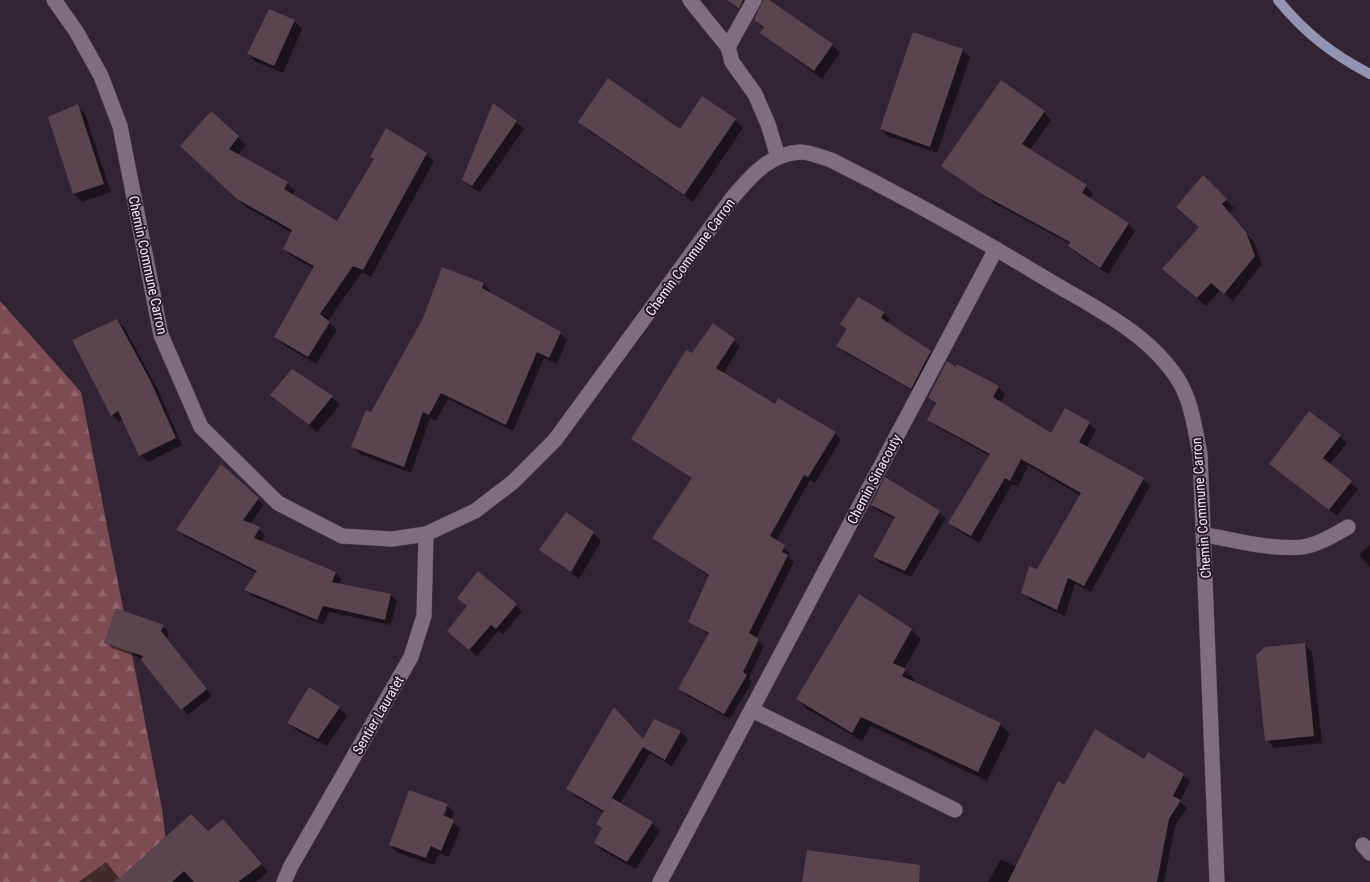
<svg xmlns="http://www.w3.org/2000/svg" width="1370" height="882" font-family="'Roboto Condensed',sans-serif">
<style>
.forest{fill:url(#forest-firs)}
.shadow{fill:#0007;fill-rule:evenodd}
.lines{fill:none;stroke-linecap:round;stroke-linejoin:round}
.stream{stroke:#9393b2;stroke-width:10}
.building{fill:#5a454f}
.minor-casing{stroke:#4d414d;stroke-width:16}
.minor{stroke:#7f6e7e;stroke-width:15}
.labels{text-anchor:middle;stroke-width:4;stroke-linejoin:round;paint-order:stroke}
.street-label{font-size:14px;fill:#f0e7f0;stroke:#281a28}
</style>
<defs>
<pattern id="forest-firs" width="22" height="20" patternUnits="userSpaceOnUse" patternTransform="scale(1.25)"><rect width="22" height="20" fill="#7c4c52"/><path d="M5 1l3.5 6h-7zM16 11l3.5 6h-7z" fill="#8f666b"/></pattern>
</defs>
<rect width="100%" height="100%" fill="#322432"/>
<path class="forest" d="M0 301 81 392 162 809 171 882H0Z"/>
<g class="shadow">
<path d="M726 0H758L747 16Z"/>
<path d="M763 0H767L832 45 840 53 822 79 761 33 764 29 755 20Z"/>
<path d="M294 21 302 29 283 73 256 62 248 54Z"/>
<path d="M963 50 970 57 937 153 888 136 881 129Z"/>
<path d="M77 106 85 114 111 192 82 202 74 194 49 118Z"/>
<path d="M1044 112 1051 120 1029 151 1086 186 1093 194 1089 200 1128 224 1135 231 1108 274 1076 253 1069 246 1070 244 994 203 943 165Z"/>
<path d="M211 113 246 145 237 156 287 183 295 191 293 196 338 222 375 160 371 156 426 154 434 161 371 277 362 272 328 321 337 330 316 364 284 345 276 337 314 269 292 256 284 249 292 233 246 207 189 154Z"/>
<path d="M735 120 743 128 693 202 588 130 580 122 680 130Z"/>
<path d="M516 122 524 129 480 192 471 187 463 180Z"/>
<path d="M1204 177 1234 208 1229 213 1254 242 1262 264 1233 301 1220 290 1206 306 1172 277 1200 227Z"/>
<path d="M484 284 490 291 489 294 560 333 567 340 557 364 544 358 513 431 448 399 436 421 430 418 411 473 360 454 353 447 371 414Z"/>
<path d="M883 313 890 319 887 323 937 358 918 394 844 352 838 346 848 330 841 324Z"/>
<path d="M117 320 124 327 158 390 182 445 148 462 141 455 124 419 119 422 112 415Z"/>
<path d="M734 340 740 346 723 374 775 405 835 433 841 439 815 483 810 480 776 541 790 553 788 557 794 562 756 638 764 646 749 678 752 682 730 719 686 695 680 689 709 635 690 622 710 577 654 538 693 479 633 439 692 355Z"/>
<path d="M956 369 998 387 1005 394 1000 403 1052 435 1089 423 1096 430 1086 448 1143 479 1150 486 1091 592 1075 584 1065 616 1030 600 1023 592 1038 571 1081 496 1028 465 1018 487 1012 484 979 543 957 530 950 523 990 456 936 426 929 419 936 405 929 398Z"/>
<path d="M272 395 332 397 340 405 317 432Z"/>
<path d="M1340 436 1347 443 1329 465 1358 489 1337 516 1271 464Z"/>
<path d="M221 466 264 505 250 524 265 534 261 542 336 573 342 579 339 584 391 595 397 601 391 625 329 612 323 625 252 596 246 590 257 573 184 536 178 530Z"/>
<path d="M886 479 946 518 911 577 880 563 874 557 895 519 878 511 872 505Z"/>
<path d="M593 533 601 541 579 579 541 550Z"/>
<path d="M1370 545V567L1359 555Z"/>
<path d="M859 596 912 630 921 639 904 669 915 680 913 683 1000 724 1010 734 987 781 871 726 862 741 807 709 798 699Z"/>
<path d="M516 605 522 611 503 635 498 631 477 656 456 638Z"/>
<path d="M163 626 169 632 167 638 212 696 188 715 143 659 112 648 106 642Z"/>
<path d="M1304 644 1312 652 1322 743 1274 748 1267 740Z"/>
<path d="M339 708 347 716 327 746 297 731 289 723Z"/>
<path d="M654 721 681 732 688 739 672 766 650 753 620 804 652 823 660 831 636 869 603 851 595 843 603 829 598 824 604 813 575 796 568 789 644 741Z"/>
<path d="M1145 760 1183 775 1190 781 1180 802 1187 808 1175 826 1164 882H988L1001 859 1017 867 1065 787Z"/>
<path d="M447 805 454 813 451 820 460 829 449 857 439 853 434 865 398 853 390 845ZM445 808H448L442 822 440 821Z"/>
<path d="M230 828 268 872 256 882H79L106 862 120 879 208 833Z"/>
</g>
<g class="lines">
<path class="stream" d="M1278 0C1305 33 1332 54 1370 74"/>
</g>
<g class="building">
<path d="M727 0H743L739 9Z"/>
<path d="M763 0H769L833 44 814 71 760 33 764 27 754 20Z"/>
<path d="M269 9 295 20 274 66 247 54Z"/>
<path d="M913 32 963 49 930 147 880 129Z"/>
<path d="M608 78 680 129 702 96 736 119 684 195 578 122Z"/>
<path d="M1001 80 1045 111 1022 144 1087 185 1082 193 1129 223 1100 268 1068 246 1070 242 985 196 941 166Z"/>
<path d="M493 103 517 121 472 186 462 180Z"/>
<path d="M78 104 104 184 73 194 48 117Z"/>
<path d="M211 111 239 136 229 149 288 182 284 189 337 221 374 159 370 157 386 128 427 153 363 270 353 266 320 314 330 322 308 357 274 337 314 266 283 249 292 230 237 199 180 146Z"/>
<path d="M1203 175 1227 199 1222 204 1246 232 1255 256 1224 294 1211 283 1197 298 1162 269 1199 227 1176 207Z"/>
<path d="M442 267 484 283 482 288 561 332 549 358 537 352 506 425 441 393 429 415 423 412 404 467 351 447 366 410 371 412 423 318Z"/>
<path d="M858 297 884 312 881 318 931 351 911 389 836 346 847 329 840 324Z"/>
<path d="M117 319 151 382 176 438 139 456 118 411 111 416 72 340Z"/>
<path d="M713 323 735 339 716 368 775 404 778 398 836 432 808 477 804 475 770 536 785 545 782 552 788 555 749 633 759 639 743 672 747 675 724 714 678 689 709 633 688 622 709 575 652 538 692 478 631 439 686 350 692 353Z"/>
<path d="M947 361 956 367 957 364 999 386 993 397 1051 433 1065 408 1090 422 1079 442 1144 478 1084 586 1068 578 1057 610 1021 593 1029 566 1037 569 1081 493 1021 459 1010 481 1005 478 971 536 948 523 990 454 927 420 936 403 928 398Z"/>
<path d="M292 369 333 396 309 425 270 395Z"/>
<path d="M1309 411 1341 435 1323 458 1352 481 1329 510 1269 464Z"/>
<path d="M221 464 259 498 243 520 260 527 254 538 336 572 332 582 391 594 385 620 323 606 317 620 244 590 257 571 176 530Z"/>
<path d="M885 477 940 511 905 571 873 557 895 517 871 505Z"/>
<path d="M566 512 594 532 571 572 539 550Z"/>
<path d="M478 571 517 604 496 629 491 625 469 650 447 631 467 606 457 598Z"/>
<path d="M859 594 912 629 893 663 906 669 902 676 1001 723 978 772 861 717 852 733 796 699Z"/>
<path d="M116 608 164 625 161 631 207 689 181 710 141 660 143 656 104 643Z"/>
<path d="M1305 643 1314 736 1265 741 1256 655 1265 647Z"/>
<path d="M309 687 340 707 318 739 287 723Z"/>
<path d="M614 707 643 739 654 719 681 731 665 760 643 747 604 811 566 789Z"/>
<path d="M1095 729 1144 759 1148 752 1184 774 1173 796 1181 800 1169 819 1157 882H1008L1058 781 1064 785Z"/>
<path d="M409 790 448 804 443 815 454 820 441 851 431 846 426 858 389 845Z"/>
<path d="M612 798 653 822 627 862 594 843 602 828 596 824Z"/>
<path d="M191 814 208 831 223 819 262 864 238 882H194L184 871 172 882H115Z"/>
<path d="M807 850 920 865 919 882H802Z"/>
</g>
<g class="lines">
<g class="minor-casing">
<g id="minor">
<path d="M54 0 76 31 101 76 120 126 161 335 201 427 278 503 342 536 392 539 426 534 475 511 513 482 555 440 733 197C752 175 769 154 800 152 810 152 822 157 831 160 905 197 977 237 1048 280 1095 308 1149 333 1179 381 1192 403 1195 430 1200 454L1217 882"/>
<path d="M690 0 728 47 732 62 755 94 768 124 778 157"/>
<path d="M728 47 754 0"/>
<path d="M1205 535C1236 540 1270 550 1302 547 1318 545 1334 535 1348 527"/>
<path d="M752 710 955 810"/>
<path d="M1363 845 1370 853"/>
<path d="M284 882 291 866 411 657 424 616 426 534"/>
<path d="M660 882 996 249"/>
</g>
</g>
<use href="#minor" class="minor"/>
</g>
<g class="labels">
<g class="street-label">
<text transform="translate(690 257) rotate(-54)" y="5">Chemin Commune Carron</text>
<text transform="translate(148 265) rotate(78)" y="5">Chemin Commune Carron</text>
<text transform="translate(874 479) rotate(-62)" y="5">Chemin Sinacouty</text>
<text transform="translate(1201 508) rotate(-94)" y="5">Chemin Commune Carron</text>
<text transform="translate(378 715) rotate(-60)" y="5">Sentier Lauratet</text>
</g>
</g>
</svg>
